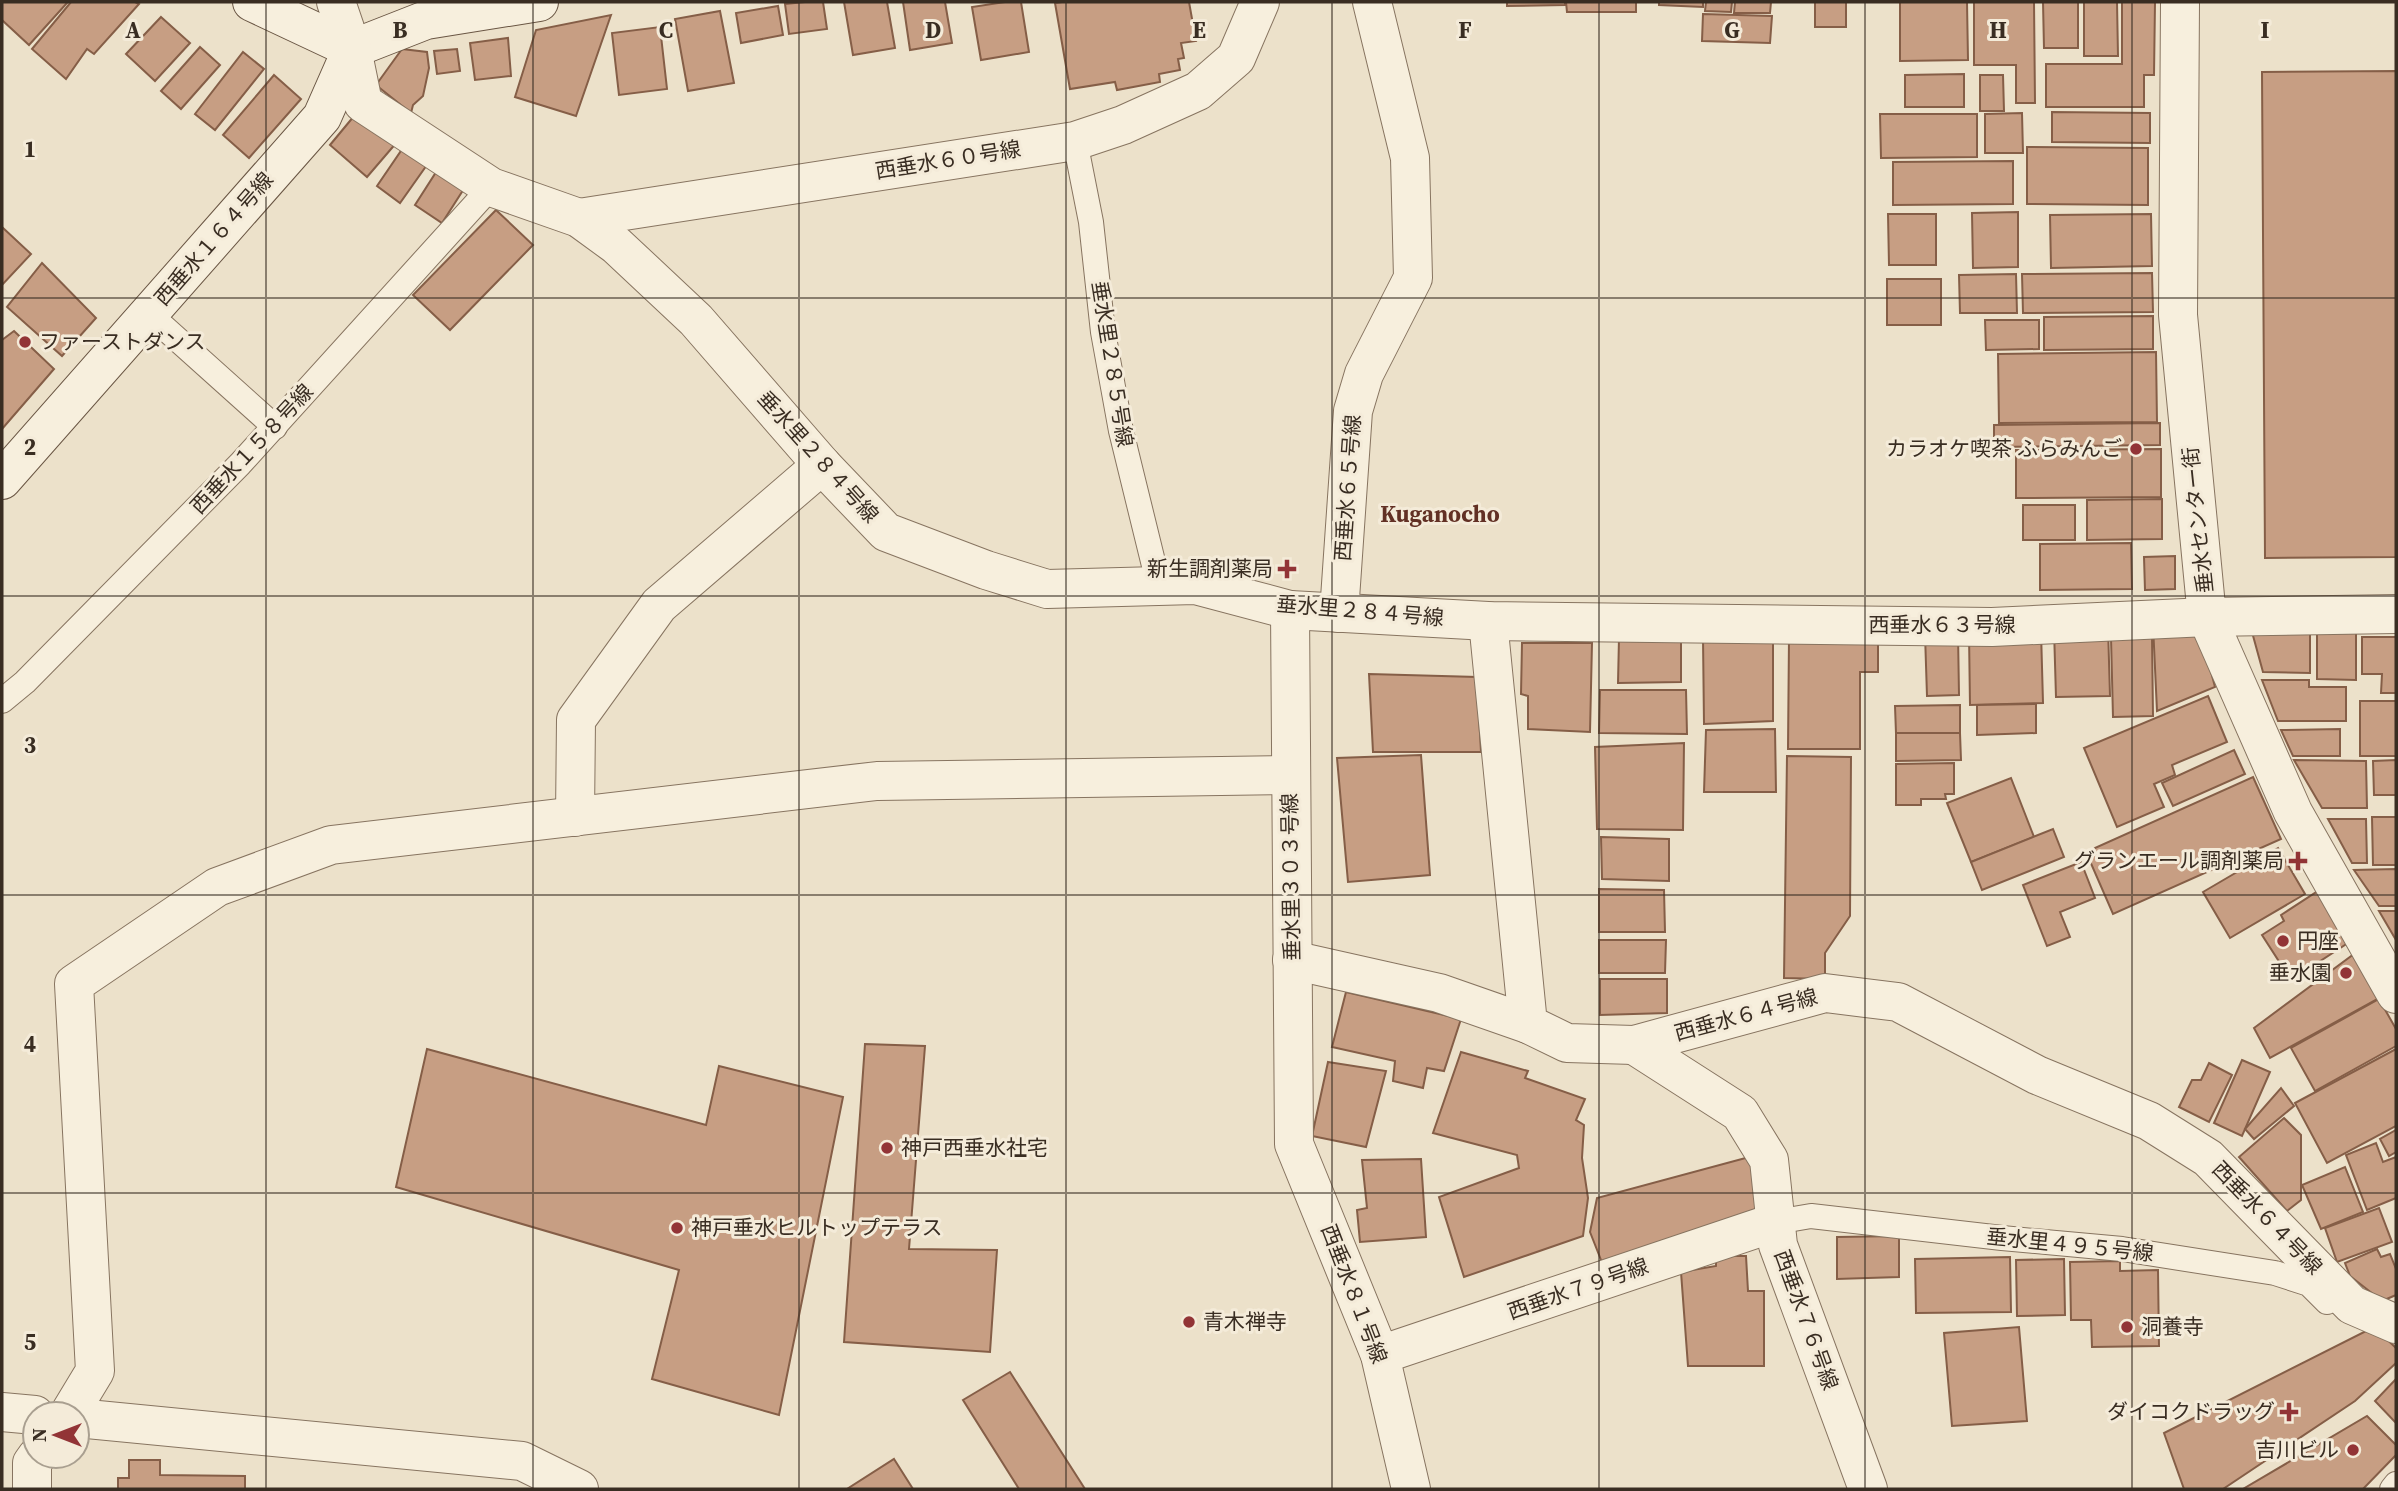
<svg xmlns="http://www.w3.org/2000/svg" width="2398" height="1491" font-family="'Source Serif 4','Noto Sans JP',serif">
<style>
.building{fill:#c79e83;stroke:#855e47;stroke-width:2}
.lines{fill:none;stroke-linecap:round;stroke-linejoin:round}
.lane-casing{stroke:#877460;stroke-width:26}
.street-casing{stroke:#877460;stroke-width:40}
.secondary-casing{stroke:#695543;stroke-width:40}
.lane{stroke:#f7efdd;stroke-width:24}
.street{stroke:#f7efdd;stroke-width:38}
.secondary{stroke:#f7efdd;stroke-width:38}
.grid{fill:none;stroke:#392d22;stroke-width:2;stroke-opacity:0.55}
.poi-dot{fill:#923436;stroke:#f4ebd9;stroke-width:2.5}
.labels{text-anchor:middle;stroke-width:6;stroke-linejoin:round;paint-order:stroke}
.street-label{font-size:21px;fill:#392d22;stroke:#f4ebd9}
.poi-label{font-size:21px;fill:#392d22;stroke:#f4ebd9;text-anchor:start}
.neighbourhood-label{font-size:23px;font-weight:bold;fill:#623024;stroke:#f4ebd9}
.grid-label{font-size:23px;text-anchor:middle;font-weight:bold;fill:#392d22;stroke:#f4ebd9;stroke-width:6;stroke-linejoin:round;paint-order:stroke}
</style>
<rect width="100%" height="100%" fill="#ece1ca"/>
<g class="building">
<path d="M2 2H65L67 3 29 45 2 20Z"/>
<path d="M71 2H135L139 4 94 54 87 49 66 79 32 49Z"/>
<path d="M805 2H823L827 29 789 34 785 4Z"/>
<path d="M844 2H887L895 48 853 55Z"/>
<path d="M903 2H945L952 43 910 50Z"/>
<path d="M1005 2H1021L1029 52 981 60 972 7Z"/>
<path d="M1062 2H1189L1196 41 1181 43 1184 58 1178 59 1180 70 1159 74 1160 82 1117 90 1115 82 1070 89 1055 3Z"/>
<path d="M1507 2H1565V5L1507 6Z"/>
<path d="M1566 2H1636V12H1567Z"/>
<path d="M1659 2H1703V7L1659 5Z"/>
<path d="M1706 2H1732L1731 12 1705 11Z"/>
<path d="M1735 2H1771L1770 13H1734Z"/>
<rect x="1815" y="2" width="31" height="25"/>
<path d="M1900 2H1967L1968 60 1900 61Z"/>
<path d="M1974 2H2034L2035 103H2016V65H1974Z"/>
<path d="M2043 2H2078V48H2044Z"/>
<path d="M2084 2H2117L2118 56H2084Z"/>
<path d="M2122 2H2155L2154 75H2144V107H2046V64H2122Z"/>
<path d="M778 6 783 35 741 43 736 13Z"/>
<path d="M720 11 734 83 688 91 675 19Z"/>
<path d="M1703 14 1772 16 1770 43 1702 41Z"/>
<path d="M611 15 576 116 515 97 536 30Z"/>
<path d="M161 17 190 43 155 81 126 54Z"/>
<path d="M660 27 667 89 619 95 612 33Z"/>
<path d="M508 38 511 76 475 80 470 43Z"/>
<path d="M200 47 220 65 181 109 161 91Z"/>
<path d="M402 49 427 52 429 68 423 96 413 105 411 113 376 85Z"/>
<path d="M457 49 460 71 437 74 434 51Z"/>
<path d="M243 52 264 69 215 130 195 114Z"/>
<path d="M2396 71V557L2265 558 2262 72Z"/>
<path d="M1964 74V107H1905V75Z"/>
<path d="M274 75 301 99 249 158 223 135Z"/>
<path d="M1980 75H2003L2004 111H1980Z"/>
<path d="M359 110 397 142 367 177 330 145Z"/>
<path d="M2052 112 2150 113V143L2052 142Z"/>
<path d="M2022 113 2023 153H1985V114Z"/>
<path d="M1880 114H1977V157L1881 158Z"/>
<path d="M405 145 429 162 400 203 377 186Z"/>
<path d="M2027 147 2148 148V205L2027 204Z"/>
<path d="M2013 161V204L1893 205V162Z"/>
<path d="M440 166 467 184 442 223 415 205Z"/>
<path d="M496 210 533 245 450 330 413 295Z"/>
<path d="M2018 212V267L1973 268 1972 213Z"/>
<path d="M1888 214H1936V265H1889Z"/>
<path d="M2151 214 2152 266 2051 268 2050 215Z"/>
<path d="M2 227 31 254 2 285Z"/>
<path d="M42 263 96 318 62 356 7 307Z"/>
<path d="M2152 273 2153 312 2023 313 2022 274Z"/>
<path d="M2016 274 2017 313H1960L1959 275Z"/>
<rect x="1887" y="279" width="54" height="46"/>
<path d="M2153 316V349L2044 350V317Z"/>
<path d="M1985 320H2039V349L1986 350Z"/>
<path d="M14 331 54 369 2 429V340Z"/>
<path d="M2156 352 2157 422 1999 423 1998 354Z"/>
<path d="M2160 423V445L1994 447V425Z"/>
<path d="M2161 449V497L2016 498V450Z"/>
<path d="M2162 499V539L2087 540V500Z"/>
<rect x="2023" y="505" width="52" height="35"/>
<path d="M2131 543 2132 589 2040 590V544Z"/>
<path d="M2175 556V589L2145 590 2144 557Z"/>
<path d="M2153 625H2199L2215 687 2157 711Z"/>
<path d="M2108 627 2110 696 2056 697 2054 629Z"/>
<path d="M2317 629 2356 630V680L2317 679Z"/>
<path d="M2041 631 2043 703 1970 705 1969 633Z"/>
<path d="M2252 632H2310V673L2263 672Z"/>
<path d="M1958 633 1959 695 1927 696 1925 634Z"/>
<path d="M1773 636V721L1704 724 1703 638Z"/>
<path d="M2152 637 2153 716 2113 717 2111 638Z"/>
<path d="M2362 637H2396V693H2381L2382 674H2362Z"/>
<path d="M1619 638H1681V682L1618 683Z"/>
<path d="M1789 638H1878V672H1860V749H1788Z"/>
<path d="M1522 643H1592L1590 732 1528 729V696L1521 694Z"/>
<path d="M1369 674 1477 677 1481 752H1373Z"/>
<path d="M2262 680H2309V687H2346V721H2278Z"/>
<path d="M1600 690H1686L1687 734 1599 733Z"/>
<path d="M2208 696 2227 742 2172 765 2175 775 2154 784 2164 807 2117 827 2084 748Z"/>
<rect x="2360" y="701" width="36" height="55"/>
<path d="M2036 704V733L1977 735V705Z"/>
<path d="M1960 705V733H1896L1895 706Z"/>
<path d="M1775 729 1776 792H1704L1706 730Z"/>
<path d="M2340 729V756H2293L2281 730Z"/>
<path d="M1896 733H1960L1961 760 1896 761Z"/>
<path d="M1684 743 1683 830 1597 829 1595 747Z"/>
<path d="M2234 750 2245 774 2173 806 2162 783Z"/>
<path d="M1421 755 1430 875 1348 882 1337 758Z"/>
<path d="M1787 756 1851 757 1850 916 1825 953V979L1784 978Z"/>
<path d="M2294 760 2366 761 2367 808H2322Z"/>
<path d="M2396 760V795H2374L2373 761Z"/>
<path d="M1954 763V794H1945L1946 799H1921V805H1896V764Z"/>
<path d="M2253 777 2281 839 2113 914 2086 852Z"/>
<path d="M2011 778 2034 837 1971 862 1947 803Z"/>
<path d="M2372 817H2396V865H2373Z"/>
<path d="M2328 819H2366L2367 863H2352Z"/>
<path d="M2053 829 2064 857 1982 890 1971 862Z"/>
<path d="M1601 837 1669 839V881L1602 879Z"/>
<path d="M2278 848 2305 894 2230 938 2203 892Z"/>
<path d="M2081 862 2095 898 2060 912 2070 937 2047 946 2023 885Z"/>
<path d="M2396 869V906H2379L2354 870Z"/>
<path d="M1599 889 1664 890 1665 932H1599Z"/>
<path d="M2318 891 2351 941 2291 980 2262 935 2284 921 2281 915Z"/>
<path d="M2379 911H2396V940Z"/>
<path d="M1599 940H1666L1665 973H1599Z"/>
<path d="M2358 951 2383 996 2270 1058 2254 1028Z"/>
<path d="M1600 979H1667V1013L1600 1015Z"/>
<path d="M1346 992 1461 1019 1444 1071 1427 1068 1423 1088 1393 1081 1395 1061 1332 1047Z"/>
<path d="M2379 999 2396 1029V1046L2315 1091 2291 1048Z"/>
<path d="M865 1044 925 1046 909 1249 997 1250 990 1352 844 1342Z"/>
<path d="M427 1049 706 1125 719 1066 843 1097 779 1415 652 1379 679 1270 396 1187Z"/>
<path d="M2396 1049V1126L2327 1163 2295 1103Z"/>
<path d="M1461 1052 1528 1071 1525 1078 1585 1099 1576 1120 1584 1125 1582 1158 1588 1198 1583 1236 1464 1277 1439 1197 1519 1168 1517 1155 1433 1133Z"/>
<path d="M2242 1060 2270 1072 2242 1136 2214 1123Z"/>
<path d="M1328 1062 1386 1071 1366 1147 1312 1136Z"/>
<path d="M2209 1063 2232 1075 2209 1122 2179 1107 2192 1080H2201Z"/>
<path d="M2281 1088 2294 1106 2254 1139 2245 1129Z"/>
<path d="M2284 1118 2301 1135V1200L2287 1211 2239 1157Z"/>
<path d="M2396 1130V1152L2389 1156 2380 1139Z"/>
<path d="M2376 1143 2383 1162 2396 1157V1198L2367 1210 2346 1155Z"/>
<path d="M1753 1156 1765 1206 1603 1265 1590 1232 1597 1198Z"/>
<path d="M1421 1159 1426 1237 1360 1242 1357 1210 1367 1208 1362 1160Z"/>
<path d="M2345 1167 2363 1212 2321 1229 2302 1185Z"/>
<path d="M2379 1208 2392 1242 2337 1262 2325 1228Z"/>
<path d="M1899 1236V1277L1837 1279V1237Z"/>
<path d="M2377 1249 2381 1257 2390 1254 2396 1269V1295L2382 1301 2350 1276 2345 1263Z"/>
<path d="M1716 1256H1746L1748 1291H1764V1366H1688L1681 1272 1716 1266Z"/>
<path d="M2010 1257 2011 1312 1916 1313 1915 1259Z"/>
<path d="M2064 1259 2065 1315 2017 1316 2016 1260Z"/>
<path d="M2120 1261V1271L2158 1270 2159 1346 2092 1347 2091 1320H2071L2070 1262Z"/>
<path d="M2019 1327 2027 1421 1952 1426 1944 1333Z"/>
<path d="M2374 1327 2396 1348V1363L2355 1401 2223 1489H2184L2164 1433Z"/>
<path d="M1010 1372 1085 1489H1019L963 1400Z"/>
<path d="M2396 1379V1423L2375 1401Z"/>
<path d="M2367 1416 2396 1445V1455L2363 1489H2243Z"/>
<path d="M894 1459 913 1489H847Z"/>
<path d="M129 1460H160V1475L245 1476V1489H118V1478H129Z"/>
</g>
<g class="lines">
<g class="lane-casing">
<g id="lane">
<path d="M1075 141 1091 222 1103 332 1121 431 1159 586"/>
<path d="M148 313 275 427"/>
<path d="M2 701 25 682 240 464 491 187"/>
<path d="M1776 1222 1811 1216 2002 1238 2122 1249 2275 1273 2309 1284 2327 1302"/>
<path d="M2392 1489 2396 1484"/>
</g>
</g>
<g class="street-casing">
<g id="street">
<path d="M336 2 352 49 363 103 491 187 579 218 616 245 696 320 822 465 886 532 986 570 1047 589 1195 585 1290 610 1488 621 1992 627 2207 617 2396 614"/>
<path d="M2180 2 2178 315 2207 617 2293 812 2396 994"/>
<path d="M579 218 1075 141 1123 125 1198 91 1236 58 1260 2"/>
<path d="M1290 610 1294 1144 1380 1355 1411 1489"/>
<path d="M1339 613 1353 411 1364 374 1413 278 1410 158 1372 2"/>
<path d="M1488 621 1528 1024 1567 1043 1634 1045 1825 993 1898 1002 2037 1075 2149 1121 2208 1158 2352 1305 2396 1324"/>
<path d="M575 817 576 720 659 605 822 465"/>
<path d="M1292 960 1439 993 1528 1024"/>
<path d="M1634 1045 1740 1113 1769 1160 1778 1245 1868 1489"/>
<path d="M1380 1355 1776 1222"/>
<path d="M2 1412 35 1415"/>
<path d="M69 1414 95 1371 74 984 217 887 331 845 877 781 1290 775"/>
<path d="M77 1418 522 1461 579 1489"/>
<path d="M32 1489V1463L37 1456"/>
</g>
</g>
<g class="secondary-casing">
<g id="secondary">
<path d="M252 2 352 49 426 20 539 2"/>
<path d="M2 480 322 117 352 49"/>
</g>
</g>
<use href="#lane" class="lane"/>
<use href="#street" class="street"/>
<use href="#secondary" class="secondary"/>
</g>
<path class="grid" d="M266 2V1489M533 2V1489M799 2V1489M1066 2V1489M1332 2V1489M1599 2V1489M1865 2V1489M2132 2V1489M2 298H2396M2 596H2396M2 895H2396M2 1193H2396"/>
<g class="poi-dot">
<circle cx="25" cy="342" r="7"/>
<circle cx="2136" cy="449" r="7"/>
<path d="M1283.5 558.5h7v7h7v7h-7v7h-7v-7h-7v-7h7z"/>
<path d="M2294.5 850.5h7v7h7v7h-7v7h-7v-7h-7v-7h7z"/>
<circle cx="2283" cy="941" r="7"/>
<circle cx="2346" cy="973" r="7"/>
<circle cx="887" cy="1148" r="7"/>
<circle cx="677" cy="1228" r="7"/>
<circle cx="1189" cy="1322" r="7"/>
<circle cx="2127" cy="1327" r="7"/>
<path d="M2285.5 1401.5h7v7h7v7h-7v7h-7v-7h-7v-7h7z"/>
<circle cx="2353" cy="1450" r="7"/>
</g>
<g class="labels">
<g class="street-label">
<text transform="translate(948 160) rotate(-9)" y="7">西垂水６０号線</text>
<text transform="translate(214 239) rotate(-49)" y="7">西垂水１６４号線</text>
<text transform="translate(1112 364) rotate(81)" y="7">垂水里２８５号線</text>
<text transform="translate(252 449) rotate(-47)" y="7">西垂水１５８号線</text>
<text transform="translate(818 457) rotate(48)" y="7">垂水里２８４号線</text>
<text transform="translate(1348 488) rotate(-86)" y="7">西垂水６５号線</text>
<text transform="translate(2198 520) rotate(-96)" y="7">垂水センター街</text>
<text transform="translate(1360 611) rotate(5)" y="7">垂水里２８４号線</text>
<text x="1942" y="632">西垂水６３号線</text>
<text transform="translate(1291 877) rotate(-91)" y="7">垂水里３０３号線</text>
<text transform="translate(1746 1015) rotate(-15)" y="7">西垂水６４号線</text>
<text transform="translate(2267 1218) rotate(46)" y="7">西垂水６４号線</text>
<text transform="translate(2070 1245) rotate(6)" y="7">垂水里４９５号線</text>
<text transform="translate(1578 1289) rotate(-19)" y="7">西垂水７９号線</text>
<text transform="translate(1354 1294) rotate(69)" y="7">西垂水８１号線</text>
<text transform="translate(1806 1320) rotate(70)" y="7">西垂水７６号線</text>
</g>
<g class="poi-label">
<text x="39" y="349">ファーストダンス</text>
<text x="2122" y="456" text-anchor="end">カラオケ喫茶 ふらみんご</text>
<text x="1273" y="576" text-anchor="end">新生調剤薬局</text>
<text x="2284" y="868" text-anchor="end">グランエール調剤薬局</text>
<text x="2297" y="948">円座</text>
<text x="2332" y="980" text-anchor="end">垂水園</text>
<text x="901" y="1155">神戸西垂水社宅</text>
<text x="691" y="1235">神戸垂水ヒルトップテラス</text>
<text x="1203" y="1329">青木禅寺</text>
<text x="2141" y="1334">洞養寺</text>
<text x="2275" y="1419" text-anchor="end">ダイコクドラッグ</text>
<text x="2339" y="1457" text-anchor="end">吉川ビル</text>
</g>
<g class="neighbourhood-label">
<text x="1440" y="522">Kuganocho</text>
</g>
</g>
<g class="grid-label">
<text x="133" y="38">A</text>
<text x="400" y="38">B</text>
<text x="666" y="38">C</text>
<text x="933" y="38">D</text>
<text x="1199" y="38">E</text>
<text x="1465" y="38">F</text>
<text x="1732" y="38">G</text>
<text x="1998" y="38">H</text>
<text x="2265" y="38">I</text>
<text x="30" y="157">1</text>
<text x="30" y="455">2</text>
<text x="30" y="753">3</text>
<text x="30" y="1052">4</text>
<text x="30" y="1350">5</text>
</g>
<rect width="2398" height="1491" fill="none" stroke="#392d22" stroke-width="7"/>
<g transform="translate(56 1435) rotate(270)"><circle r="33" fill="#f4ebd9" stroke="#a99f90" stroke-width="2"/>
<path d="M0-5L12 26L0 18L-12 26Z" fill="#923436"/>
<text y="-10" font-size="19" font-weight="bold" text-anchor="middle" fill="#392d22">N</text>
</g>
</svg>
